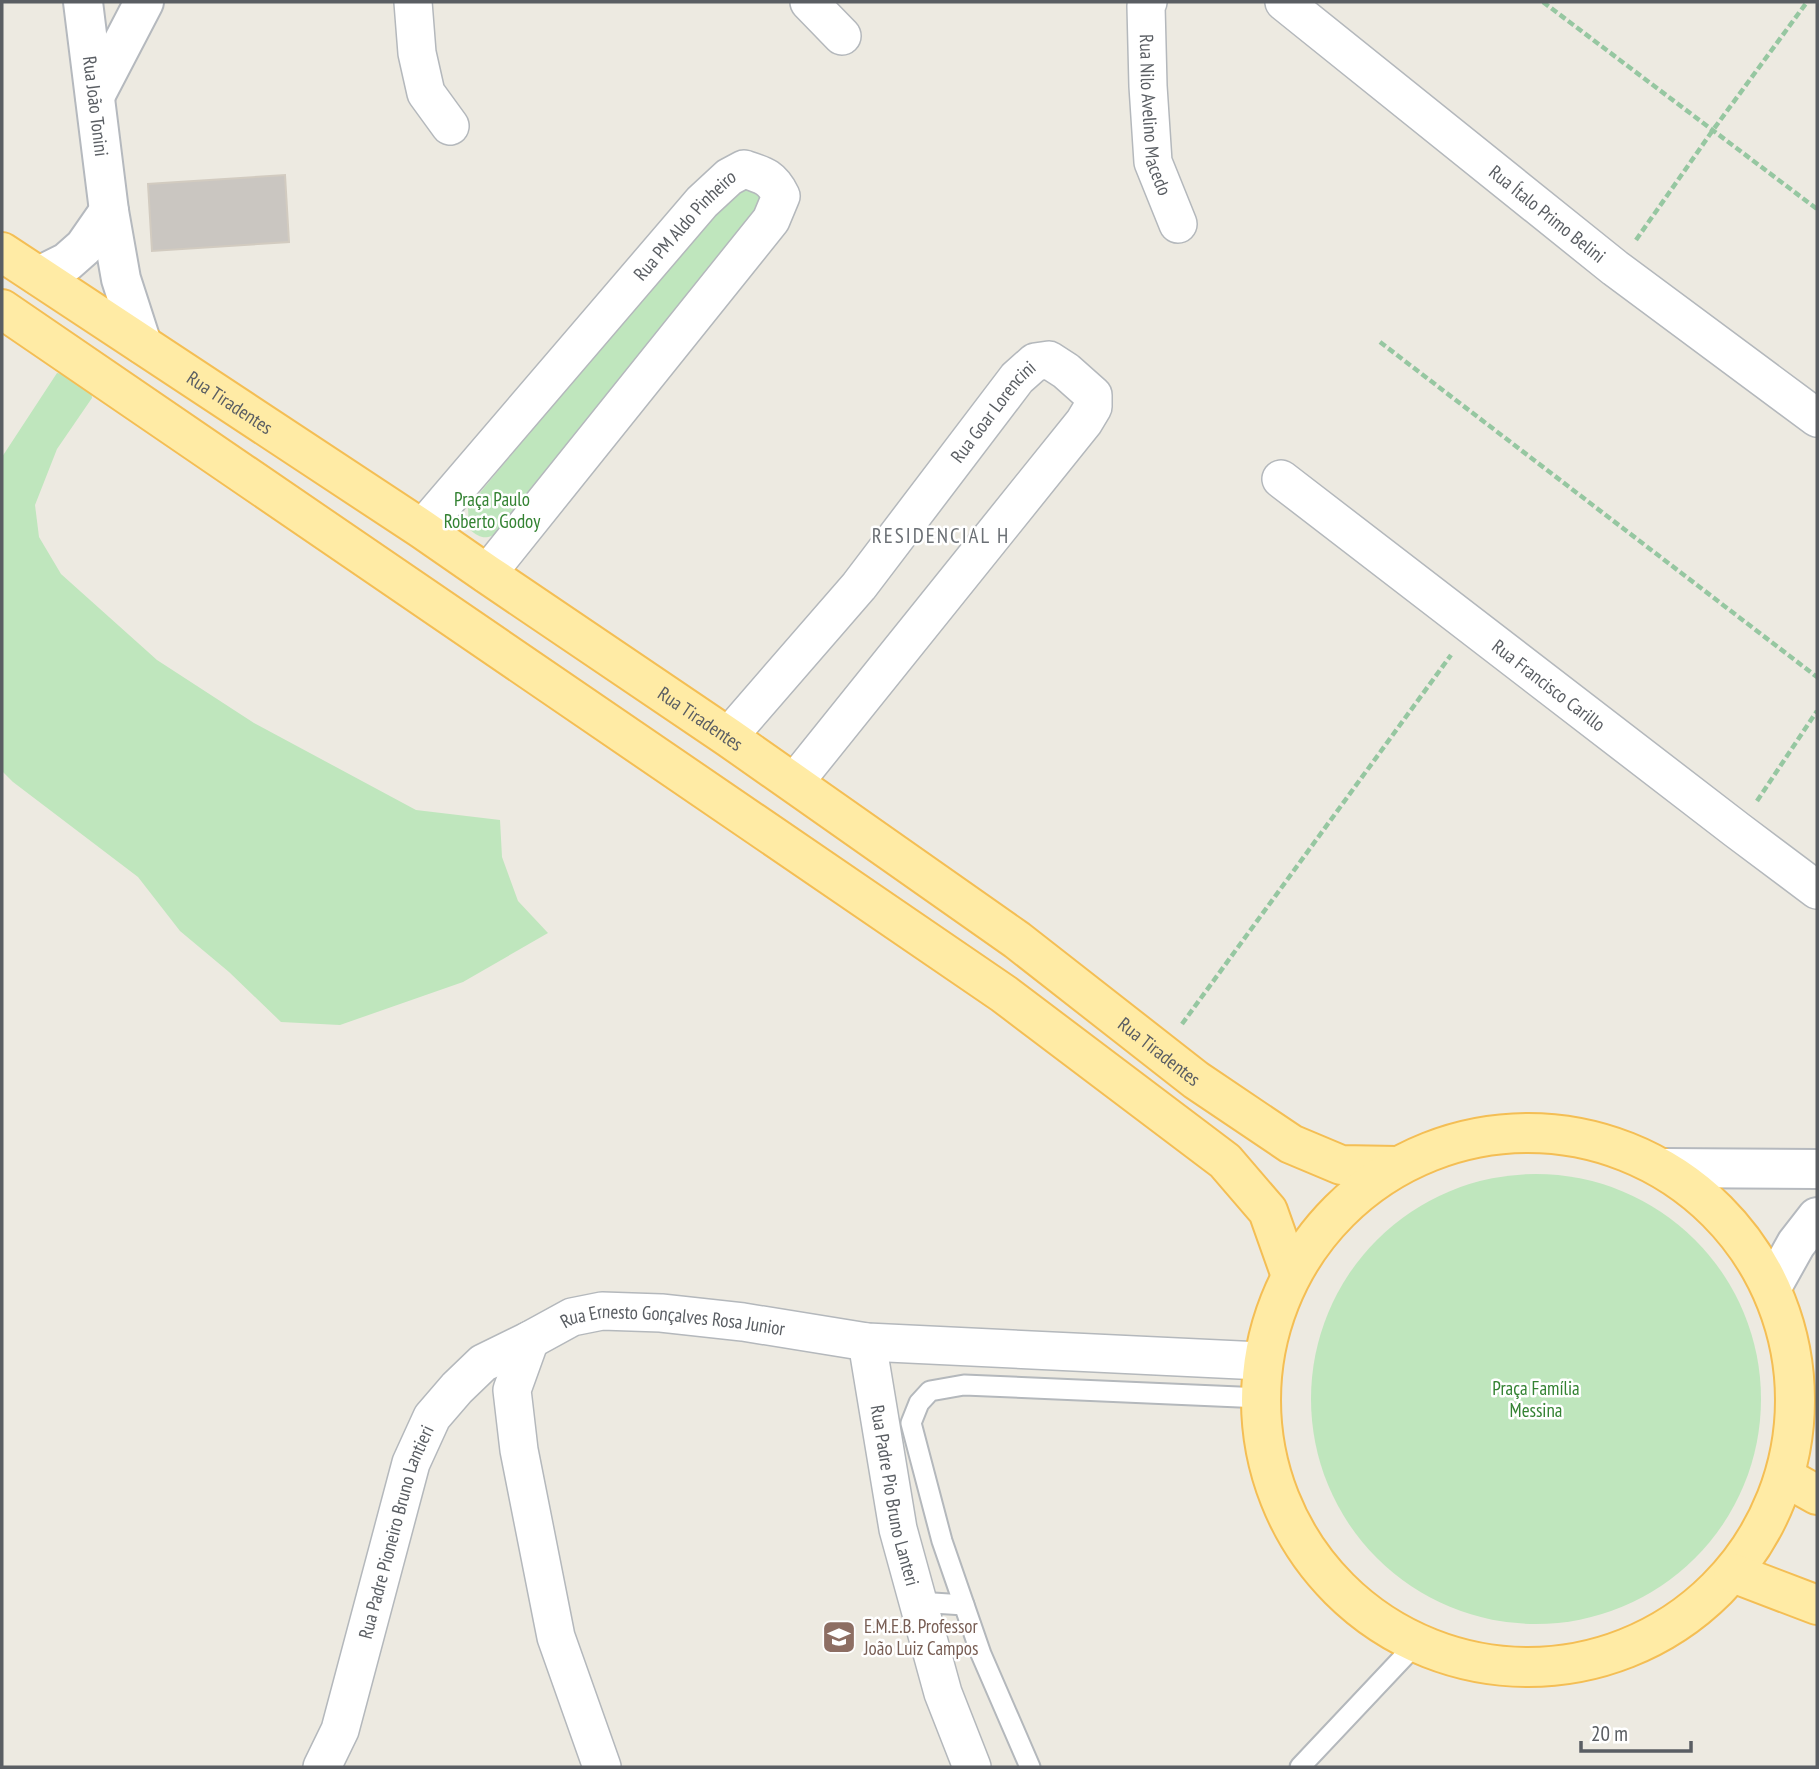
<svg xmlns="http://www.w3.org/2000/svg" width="1819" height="1769" font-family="'PT Sans Narrow',sans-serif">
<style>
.green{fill:#bfe6bd}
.building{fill:#cac6c1;stroke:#d2cbc0;stroke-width:2}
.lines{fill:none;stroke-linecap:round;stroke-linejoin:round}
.lane-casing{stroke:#b4b8bc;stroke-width:23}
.street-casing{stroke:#b4b8bc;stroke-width:40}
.secondary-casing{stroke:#b5b9be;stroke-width:42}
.primary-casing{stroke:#f4be54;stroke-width:42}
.path{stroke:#96c7a1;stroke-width:4.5;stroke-dasharray:7 3.5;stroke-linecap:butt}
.lane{stroke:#fff;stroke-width:19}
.street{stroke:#fff;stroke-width:37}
.secondary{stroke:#fff;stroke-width:38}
.primary{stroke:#ffeba5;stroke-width:38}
.labels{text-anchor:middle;stroke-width:5;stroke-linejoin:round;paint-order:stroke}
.street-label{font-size:19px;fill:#5a5e63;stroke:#fff}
.park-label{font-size:19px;fill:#338232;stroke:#fff}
.education-label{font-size:19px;fill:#785e54;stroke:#fff;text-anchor:start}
.neighbourhood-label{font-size:21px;letter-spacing:2px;fill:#6b7075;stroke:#fff}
</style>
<rect width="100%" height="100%" fill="#edeae1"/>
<g class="green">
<path d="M742 187 759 189 762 208 501 532C486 539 482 540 469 529L468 507 723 200Z"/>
<path d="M57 373 90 379 92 398 57 449 35 505 39 537 61 574 157 660 254 723 416 810 500 820 502 857 518 901 548 933 463 982 340 1025 281 1022 229 972 180 931 138 877 13 782 2 771V457Z"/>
<circle cx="1536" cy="1399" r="225"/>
</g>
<path class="building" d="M285 175 289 242 152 251 148 184Z"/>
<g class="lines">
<g class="lane-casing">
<g id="lane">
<path d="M918 1602 964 1605"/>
<path d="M1030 1767 981 1654 942 1541 911 1423 919 1403 930 1391 964 1385 1262 1398"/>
<path d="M1300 1767 1415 1645"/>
</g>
</g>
<g class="street-casing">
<g id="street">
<path d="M413 2 417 53 426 93 450 126"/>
<path d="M809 2 842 36"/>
<path id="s1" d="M1148 2 1146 6 1148 86 1153 162 1178 224"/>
<path id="s2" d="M1284 2 1615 268 1817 418"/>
<path id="s3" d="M1281 479 1737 830 1817 890"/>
<path id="s4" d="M422 529 702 202 729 177 744 169C763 175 772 177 781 196L771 220 487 574"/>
<path id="s5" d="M728 737 859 586 1017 378 1035 362 1049 360 1066 371 1093 395V407L1084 422 794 783"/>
<path d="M530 1340 512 1390 519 1450 556 1637 602 1767"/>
<path id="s6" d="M867 1342 898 1529 943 1693 972 1767"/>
<path id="s7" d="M322 1767 340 1730 411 1463 432 1417 457 1388 483 1363 530 1340 572 1317 602 1311 661 1313 743 1322 867 1342 1261 1361"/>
</g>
</g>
<g class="secondary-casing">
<g id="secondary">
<path id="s8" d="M83 2 109 211 121 279 142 344"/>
<path d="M95 96 144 2"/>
<path d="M39 276 67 262 84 247 109 211"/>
<path d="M1663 1168 1817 1169"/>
<path d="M1772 1287 1796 1244 1817 1217"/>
</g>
</g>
<g class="primary-casing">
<g id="primary">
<path id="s9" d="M2 252 422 529 487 574 728 737 1017 940 1196 1080 1291 1144 1341 1165 1397 1166"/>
<path d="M2 309 1004 994 1225 1161 1268 1211 1290 1273"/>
<circle cx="1528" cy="1400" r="267"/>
<path d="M1785 1477 1817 1495"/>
<path d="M1733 1573 1817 1605"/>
</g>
</g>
<g class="path">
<path d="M1543 2 1817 209"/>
<path d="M1636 240 1713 130 1807 2"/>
<path d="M1380 342 1817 677"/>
<path d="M1757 801 1817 711"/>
<path d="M1182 1024 1451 655"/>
</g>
<use href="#lane" class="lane"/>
<use href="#street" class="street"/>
<use href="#secondary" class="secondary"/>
<use href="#primary" class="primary"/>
</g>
<defs>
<g id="school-square" transform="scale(1.75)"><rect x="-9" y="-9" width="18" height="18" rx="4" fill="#8d6e63" stroke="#fff"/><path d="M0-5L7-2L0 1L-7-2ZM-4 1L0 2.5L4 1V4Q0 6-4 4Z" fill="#fff"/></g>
</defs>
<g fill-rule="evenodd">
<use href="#school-square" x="839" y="1637"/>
</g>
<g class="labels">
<g class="street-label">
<text dy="7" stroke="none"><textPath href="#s8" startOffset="105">Rua João Tonini</textPath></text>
<text dy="7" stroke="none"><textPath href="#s1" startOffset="114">Rua Nilo Avelino Macedo</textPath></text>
<text dy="7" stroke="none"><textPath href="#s2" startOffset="338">Rua Ítalo Primo Belini</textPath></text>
<text dy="7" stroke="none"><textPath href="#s4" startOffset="402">Rua PM Aldo Pinheiro</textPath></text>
<text dy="7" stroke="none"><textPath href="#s9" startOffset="273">Rua Tiradentes</textPath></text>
<text dy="7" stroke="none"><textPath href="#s5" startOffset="420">Rua Goar Lorencini</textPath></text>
<text dy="7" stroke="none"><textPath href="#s3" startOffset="338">Rua Francisco Carillo</textPath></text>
<text dy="7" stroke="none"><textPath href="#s9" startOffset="840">Rua Tiradentes</textPath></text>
<text dy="7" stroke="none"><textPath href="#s9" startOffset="1407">Rua Tiradentes</textPath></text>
<text dy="7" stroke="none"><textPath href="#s7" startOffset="644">Rua Ernesto Gonçalves Rosa Junior</textPath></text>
<text dy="7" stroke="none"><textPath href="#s6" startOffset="156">Rua Padre Pio Bruno Lanteri</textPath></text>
<text dy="7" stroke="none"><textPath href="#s7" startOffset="247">Rua Padre Pioneiro Bruno Lantieri</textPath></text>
</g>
<g class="park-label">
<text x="492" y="506">Praça Paulo<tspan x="492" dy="22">Roberto Godoy</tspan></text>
<text x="1536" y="1395">Praça Família<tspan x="1536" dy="22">Messina</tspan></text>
</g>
<g class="education-label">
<text x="864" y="1633">E.M.E.B. Professor<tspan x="864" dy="22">João Luiz Campos</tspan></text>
</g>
<g class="neighbourhood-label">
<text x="941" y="543">RESIDENCIAL H</text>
</g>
</g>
<rect width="1819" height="1769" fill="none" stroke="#5a5e63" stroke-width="7"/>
<path d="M1581 1741v10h110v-10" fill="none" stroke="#5a5e63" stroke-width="3.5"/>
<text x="1591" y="1741" font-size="21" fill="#5a5e63" stroke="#ffffff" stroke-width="5" paint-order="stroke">20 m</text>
</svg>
